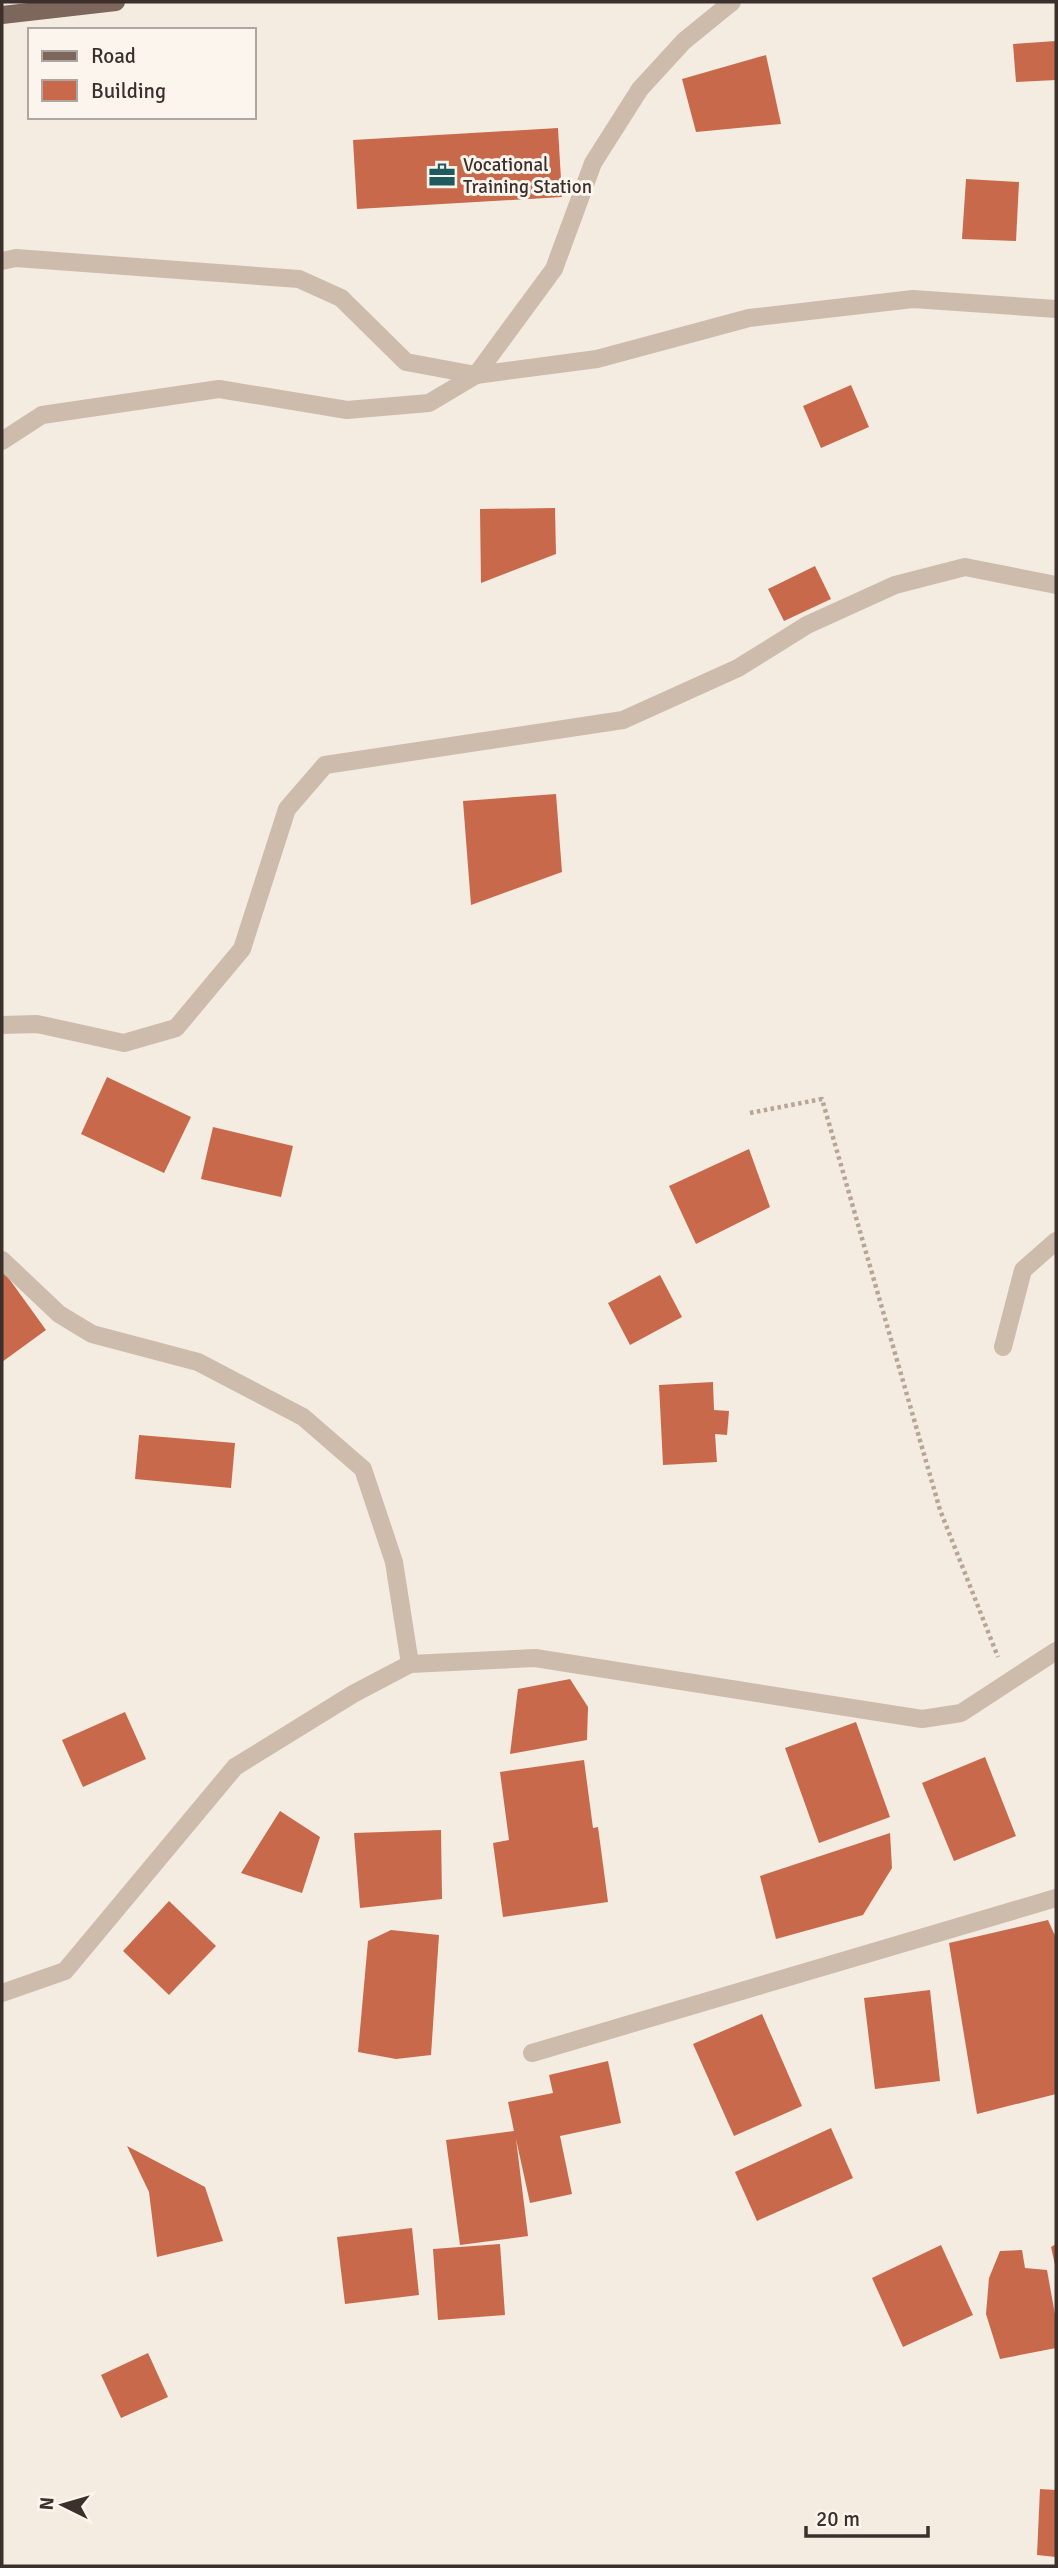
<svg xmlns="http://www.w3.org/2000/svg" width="1058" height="2568" font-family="Signika,sans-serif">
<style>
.building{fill:#c8694b}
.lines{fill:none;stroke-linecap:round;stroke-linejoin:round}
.path{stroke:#b9a596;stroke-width:4.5;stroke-dasharray:3.5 3.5;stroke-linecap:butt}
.lane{stroke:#cdbbac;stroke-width:18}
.street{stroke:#cdbbac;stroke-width:18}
.primary{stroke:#7d675c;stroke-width:18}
.labels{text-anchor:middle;stroke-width:6;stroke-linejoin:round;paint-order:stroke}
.poi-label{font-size:19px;fill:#3b302b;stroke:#fbf5ee;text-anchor:start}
</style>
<rect width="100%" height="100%" fill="#f4ebe1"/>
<g class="building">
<path d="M1056 41V80L1016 82 1013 44Z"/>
<path d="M766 55 781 124 696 132 682 79Z"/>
<path d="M558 128 562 197 357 209 353 140Z"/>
<path d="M966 179 1019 182 1016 241 962 239Z"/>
<path d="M851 385 869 427 821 448 803 406Z"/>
<path d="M555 508 556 554 481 583 480 509Z"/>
<path d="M815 566 831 599 784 621 768 589Z"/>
<path d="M556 794 562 872 471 905 463 801Z"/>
<path d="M107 1077 191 1117 164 1173 81 1134Z"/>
<path d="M213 1127 293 1146 281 1197 201 1179Z"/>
<path d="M749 1149 770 1207 696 1244 669 1186Z"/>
<path d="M2 1269 46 1330 2 1362Z"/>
<path d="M660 1275 682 1317 630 1345 608 1303Z"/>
<path d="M713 1382 714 1410 729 1411 727 1435 715 1434 717 1462 663 1465 659 1385Z"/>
<path d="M139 1435 235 1443 231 1488 135 1479Z"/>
<path d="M570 1679 588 1707 587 1740 510 1754 518 1689Z"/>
<path d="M125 1712 146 1759 83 1787 62 1740Z"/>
<path d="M856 1722 890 1817 819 1843 785 1748Z"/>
<path d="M985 1757 1016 1836 954 1861 922 1783Z"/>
<path d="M584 1760 593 1828 598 1827 608 1902 503 1917 493 1843 509 1840 500 1772Z"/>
<path d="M280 1811 320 1837 302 1893 241 1873Z"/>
<path d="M441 1830 442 1899 360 1908 354 1833Z"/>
<path d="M890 1833 892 1868 863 1915 776 1939 760 1876Z"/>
<path d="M169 1901 216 1946 169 1995 123 1951Z"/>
<path d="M1048 1920 1056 1938V2094L977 2114 949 1943Z"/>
<path d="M391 1930 439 1935 431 2055 396 2059 358 2052 368 1941Z"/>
<path d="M930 1990 940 2081 875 2089 864 1998Z"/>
<path d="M762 2014 802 2106 734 2136 693 2044Z"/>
<path d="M608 2061 621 2123 560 2136 572 2194 530 2203 516 2139 528 2236 460 2245 446 2140 514 2131 508 2102 553 2093 549 2075Z"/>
<path d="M831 2128 853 2178 757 2221 735 2172Z"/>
<path d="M127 2146 205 2187 223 2241 157 2257 149 2192Z"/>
<path d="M412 2228 419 2295 345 2304 337 2237Z"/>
<path d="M500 2244 505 2315 438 2320 433 2249Z"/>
<path d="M1056 2244V2265H1055L1051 2247Z"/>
<path d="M941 2245 973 2315 903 2347 872 2278Z"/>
<path d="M1022 2250 1025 2268 1047 2270 1056 2320V2348L1000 2359 986 2314 989 2278 1000 2251Z"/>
<path d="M148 2353 168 2397 121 2418 101 2375Z"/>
<path d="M1040 2489 1056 2490V2557L1037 2555Z"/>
</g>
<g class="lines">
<path class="path" d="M750 1113 822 1099 940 1510 998 1657"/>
<path class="lane" d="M1003 1347 1023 1270 1056 1241"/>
<g class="street">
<path d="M2 261 16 258 299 279 341 298 406 362 476 375 597 359 749 318 913 299 1056 309"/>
<path d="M2 441 42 415 219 389 347 410 429 403 476 375 554 269 593 163 640 89 684 41 732 2"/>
<path d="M2 1025 37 1024 124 1043 176 1028 242 949 287 809 325 765 623 720 738 668 807 625 895 585 965 567 1056 585"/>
<path d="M2 1260 59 1314 92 1334 198 1362 303 1417 363 1469 394 1562 410 1664"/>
<path d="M2 1993 65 1971 235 1767 353 1694 410 1664 535 1658 922 1719 961 1713 1056 1651"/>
<path d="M532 2053 1056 1898"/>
</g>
<path class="primary" d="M2 15 116 2"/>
</g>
<defs>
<g id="office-bare" transform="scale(2.1)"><path d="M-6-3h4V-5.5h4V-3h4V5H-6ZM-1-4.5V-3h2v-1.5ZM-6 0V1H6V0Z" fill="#1f5a5e" stroke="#fbf5ee" stroke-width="2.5" paint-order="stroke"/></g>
</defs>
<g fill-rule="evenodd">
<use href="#office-bare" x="442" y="175"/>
</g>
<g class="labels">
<g class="poi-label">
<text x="463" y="171">Vocational<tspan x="463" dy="22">Training Station</tspan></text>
</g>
</g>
<rect width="1058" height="2568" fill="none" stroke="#3b302b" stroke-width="7"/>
<rect x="28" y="28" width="228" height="91" fill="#fbf5ee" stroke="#aea6a0" stroke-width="2"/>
<rect x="42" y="51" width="35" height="10" fill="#7d675c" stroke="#aea6a0" stroke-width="2"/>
<text x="91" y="63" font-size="21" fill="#3b302b">Road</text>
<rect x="42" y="80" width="35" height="21" fill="#c8694b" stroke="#aea6a0" stroke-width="2"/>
<text x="91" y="98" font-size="21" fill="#3b302b">Building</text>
<g transform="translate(63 2505) rotate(275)" stroke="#fbf5ee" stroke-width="5" paint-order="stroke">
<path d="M0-5L12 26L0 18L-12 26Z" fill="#3b302b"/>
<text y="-10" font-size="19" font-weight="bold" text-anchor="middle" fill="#3b302b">N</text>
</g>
<path d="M806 2526v10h122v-10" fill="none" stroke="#3b302b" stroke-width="3.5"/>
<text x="816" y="2526" font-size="21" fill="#3b302b" stroke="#fbf5ee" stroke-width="5" paint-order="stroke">20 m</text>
</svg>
